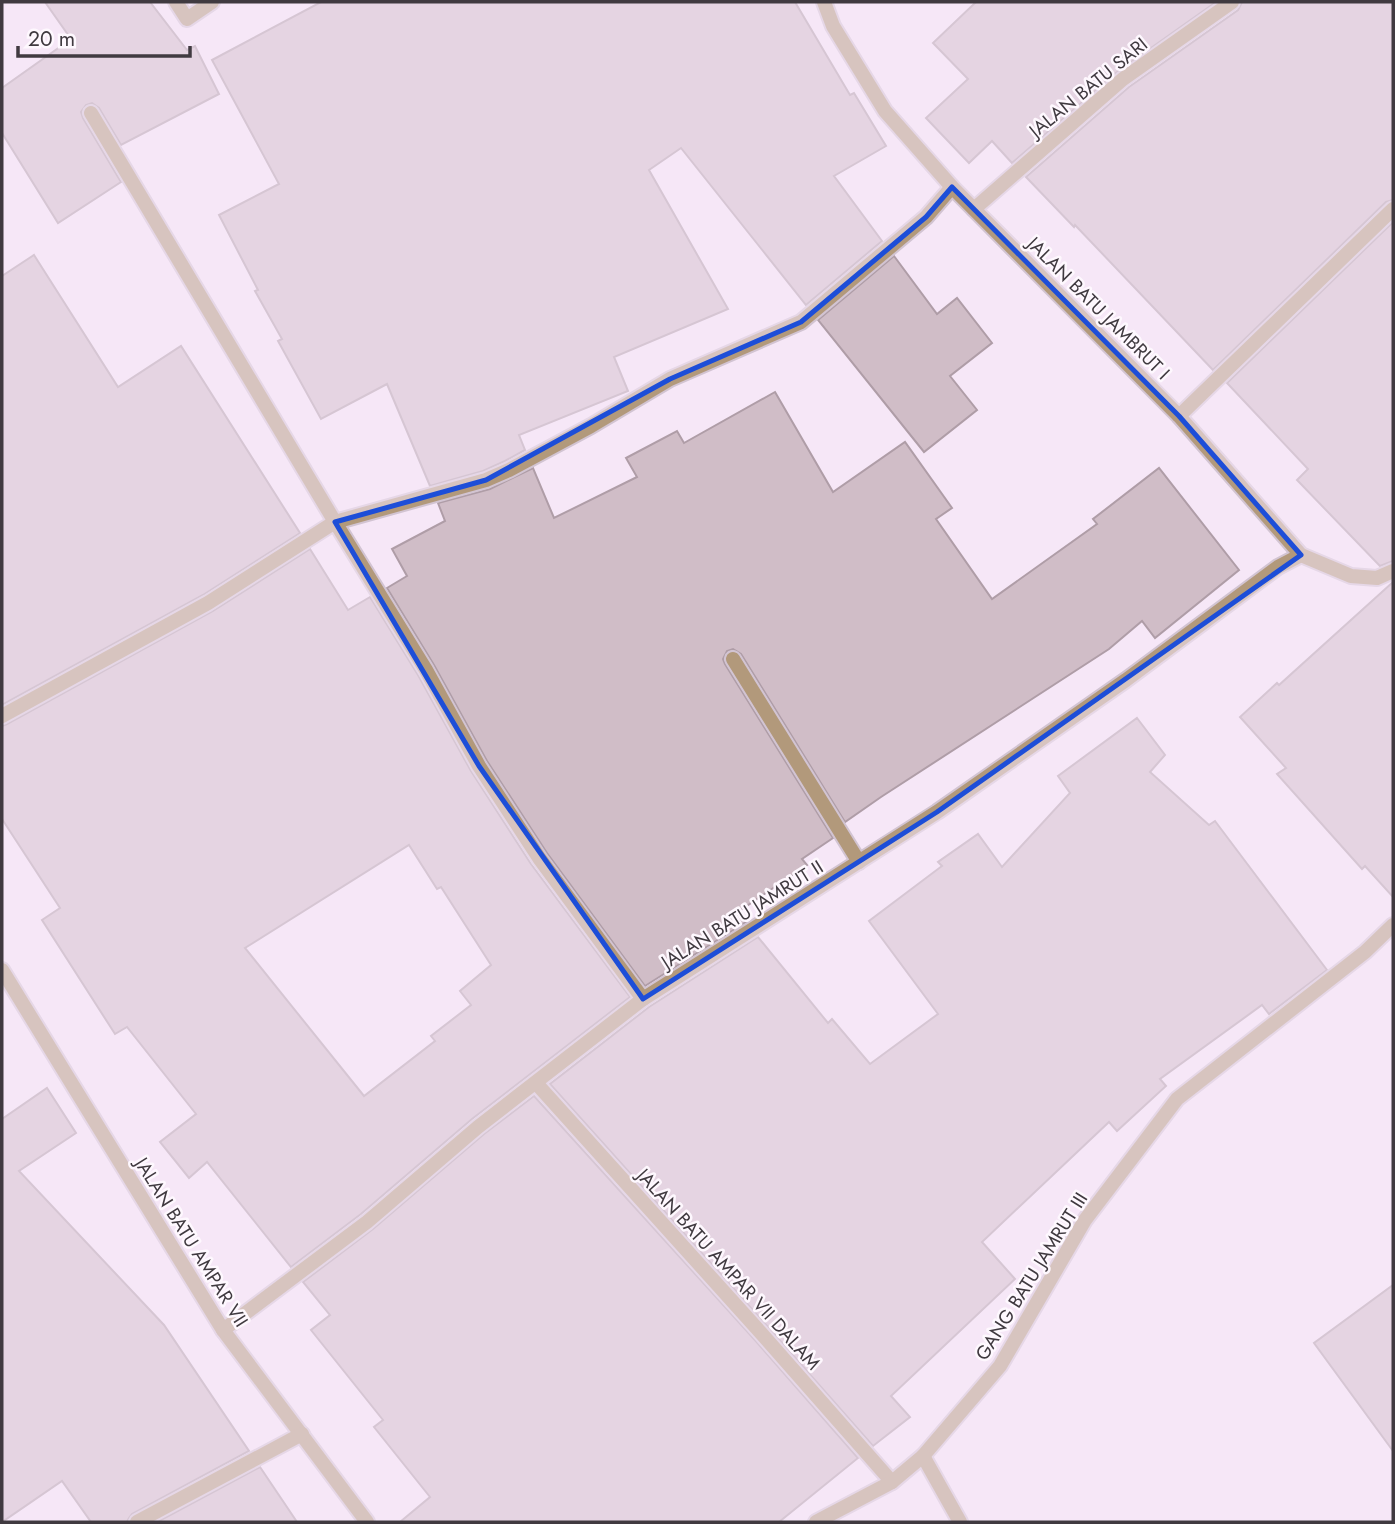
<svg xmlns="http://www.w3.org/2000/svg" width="1395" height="1524" font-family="Jost,sans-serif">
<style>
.building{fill:#d0bdc7;stroke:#af9da7;stroke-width:2;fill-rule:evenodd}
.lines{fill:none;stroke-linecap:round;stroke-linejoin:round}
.street-casing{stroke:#d2c4d2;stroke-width:18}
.street{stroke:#b2997b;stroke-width:14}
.marked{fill:none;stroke:#1d4ed8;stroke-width:5;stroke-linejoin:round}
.labels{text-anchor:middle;stroke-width:5;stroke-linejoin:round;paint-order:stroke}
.street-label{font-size:19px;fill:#403a40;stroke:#fef8fe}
</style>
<rect width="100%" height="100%" fill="#f6e7f7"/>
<g class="building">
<path d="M45 2H150L187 50 195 46 219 94 121 145 99 108 92 103 86 105 81 112 83 118 121 182 58 223 2 133V88L71 39Z"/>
<path d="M321 2H795L850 95 854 93 886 146 834 176 882 241 806 305 681 148 649 170 728 309 614 357 628 391 519 435 525 450 505 461 483 471 430 486 387 384 321 419 278 341 282 339 255 291 258 290 219 215 279 184 212 60Z"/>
<path d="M976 2H1216L1117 72 1012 163 992 141 969 163 926 118 968 79 933 43Z"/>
<path d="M1242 2H1393V200L1386 202 1213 370 1075 225 1074 227 1026 177 1129 87 1238 10Z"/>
<path d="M1393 222V561L1380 566 1297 480 1308 469 1227 383Z"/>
<path d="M34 255 118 387 181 346 300 533 203 595 2 705V276Z"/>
<path d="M894 256 937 314 957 298 992 343 950 376 977 410 924 452 818 320Z"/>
<path d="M775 392 833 492 905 442 952 508 936 519 992 599 1097 524 1093 519 1159 468 1239 570 1155 638 1142 621 1109 649 881 797 845 822 741 654 733 649 727 651 723 659 725 664 833 838 802 859 807 865 738 912 746 922 645 986 547 853 487 761 434 665 387 588 407 576 392 549 445 521 438 503 490 489 533 468 554 518 637 477 626 458 677 431 684 443Z"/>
<path d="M310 549 348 610 370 597 418 675 471 771 531 864 630 997 472 1119 361 1214 291 1267 207 1162 189 1178 160 1142 196 1114 127 1027 115 1034 42 920 60 908 2 819V726L7 724 213 611ZM409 845 437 889 441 887 491 965 460 991 471 1005 431 1036 435 1041 364 1096 245 948Z"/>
<path d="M1393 582V897L1365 866 1362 869 1277 774 1286 768 1240 717 1277 683 1279 685Z"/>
<path d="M1137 718 1165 755 1150 772 1209 825 1215 821 1327 970 1269 1014 1262 1005 1160 1079 1166 1086 1117 1131 1109 1122 982 1242 1015 1279 891 1396 910 1417 873 1446 768 1327 550 1084 649 1007 758 937 828 1023 832 1019 870 1064 938 1014 869 921 942 866 938 862 978 834 1002 867 1070 793 1058 776Z"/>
<path d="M47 1088 76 1133 19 1171 164 1325 249 1451 132 1514 129 1518 127 1522H91L62 1481 2 1522V1119Z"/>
<path d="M534 1096 754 1339 858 1458 779 1522H400L430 1497 374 1427 383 1420 311 1330 330 1315 303 1282 373 1229 484 1134Z"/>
<path d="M1393 1285V1451L1314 1343Z"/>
<path d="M260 1467 297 1522H157Z"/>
</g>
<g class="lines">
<g class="street-casing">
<g id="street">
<path d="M176 2 187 19 212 2"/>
<path d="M824 2 833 26 885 111 952 187 1179 416 1301 555 1351 576 1377 578 1393 571"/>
<path d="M91 113 335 522 426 670 479 766 539 858 643 999"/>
<path d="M974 209 1123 79 1232 2"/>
<path d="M1179 416 1393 209"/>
<path d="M733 659 859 862"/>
<path d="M2 716 208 603 335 522 486 480 509 470 591 426 670 379 801 322 926 217 952 187"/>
<path d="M2 970 223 1330 367 1522"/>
<path d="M536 1083 761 1333 892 1482"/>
<path d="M223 1330 367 1222 478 1127 643 999 937 812 1126 680 1278 567 1301 555"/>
<path d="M923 1456 1000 1366 1085 1220 1177 1099 1365 952 1393 925"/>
<path d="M137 1522 302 1434"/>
<path d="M816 1522 892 1482 923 1456 960 1522"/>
</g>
</g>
<use href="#street" class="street"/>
</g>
<path d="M0 0H1395V1524H0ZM952 187 1179 416 1301 555 937 812 643 999 479 766 335 522 486 480 670 379 801 322 926 217Z" fill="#f6e7f7" fill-opacity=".55" fill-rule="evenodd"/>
<path class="marked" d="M952 187 1179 416 1301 555 937 812 643 999 479 766 335 522 486 480 670 379 801 322 926 217Z"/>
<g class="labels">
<g class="street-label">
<text transform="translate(1088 87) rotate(-39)" y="7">JALAN BATU SARI</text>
<text transform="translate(1099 308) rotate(45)" y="7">JALAN BATU JAMBRUT I</text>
<text transform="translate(742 914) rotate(-32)" y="7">JALAN BATU JAMRUT II</text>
<text transform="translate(192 1242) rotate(58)" y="7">JALAN BATU AMPAR VII</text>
<text transform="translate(729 1269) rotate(48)" y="7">JALAN BATU AMPAR VII DALAM</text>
<text transform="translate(1031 1276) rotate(-58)" y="7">GANG BATU JAMRUT III</text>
</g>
</g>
<rect width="1395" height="1524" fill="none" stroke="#403a40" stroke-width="7"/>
<path d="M18 46v10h172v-10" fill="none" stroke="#403a40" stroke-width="3.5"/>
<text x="28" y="46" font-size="21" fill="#403a40" stroke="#fef8fe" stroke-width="5" paint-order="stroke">20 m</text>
</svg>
